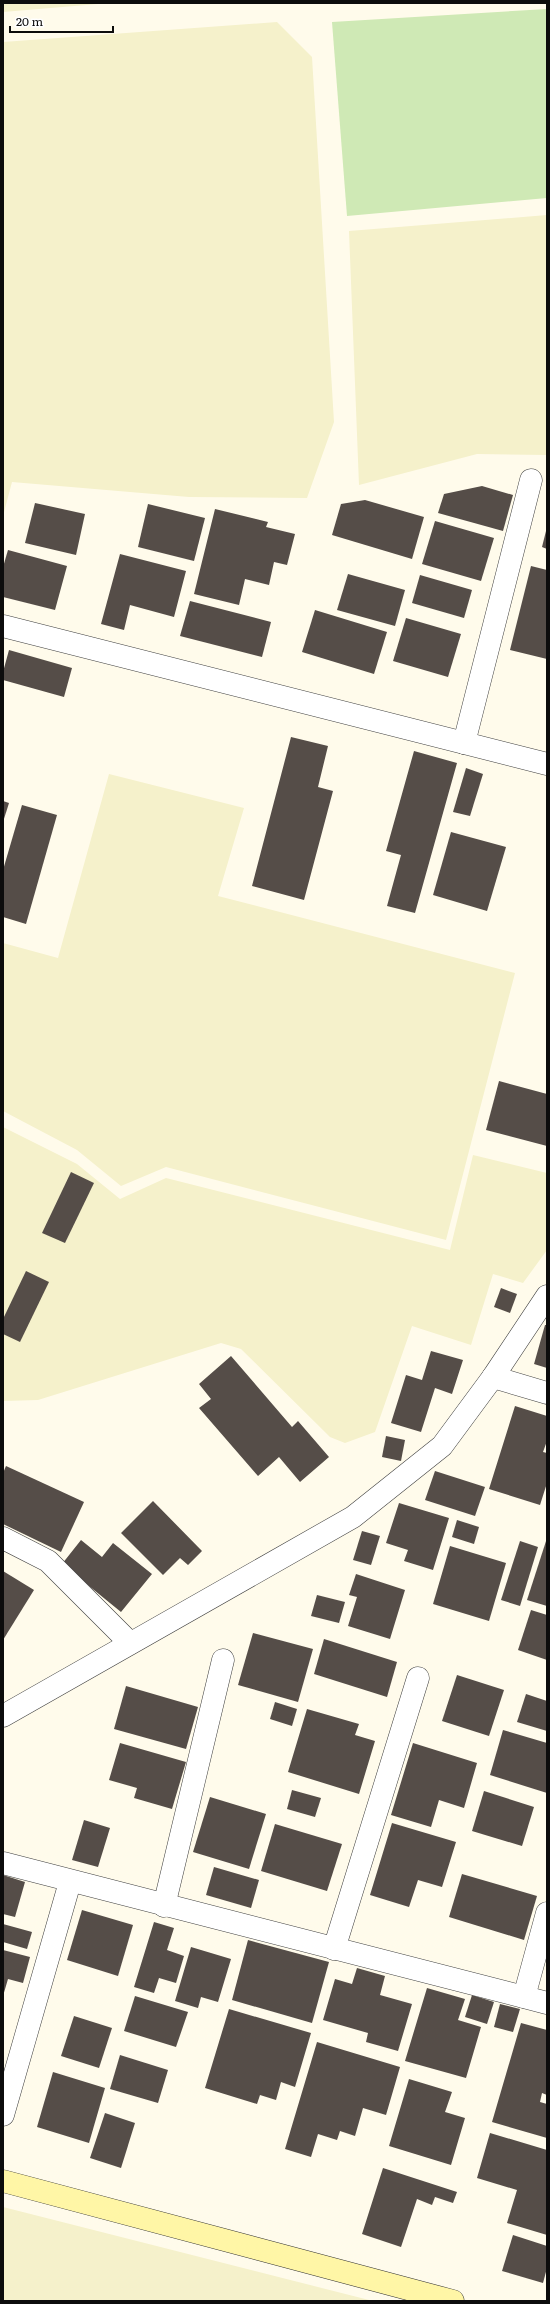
<svg xmlns="http://www.w3.org/2000/svg" width="550" height="2304" font-family="Literata,serif">
<style>
.farmland{fill:#f5f1cb}
.green{fill:#cfe9b5}
.building{fill:#554d48}
.lines{fill:none;stroke-linecap:round;stroke-linejoin:round}
.street-casing{stroke:#3f3f3f;stroke-width:23}
.secondary-casing{stroke:#2e2e2e;stroke-width:23}
.street{stroke:#fff;stroke-width:22}
.secondary{stroke:#fff6a6;stroke-width:22}
</style>
<rect width="100%" height="100%" fill="#fffbeb"/>
<g class="farmland">
<path d="M3 3H110L3 12Z"/>
<path d="M277 22 312 57 334 422 307 498 189 497 12 482 3 516V42Z"/>
<path d="M547 215V455L477 454 359 485 349 231Z"/>
<path d="M109 774 244 808 218 896 515 973 446 1240 166 1167 121 1186 77 1150 3 1111V943L58 958Z"/>
<path d="M3 1127 77 1164 120 1199 166 1178 450 1250 473 1155 547 1173V1250L523 1283 493 1274 471 1345 412 1326 375 1432 345 1443 330 1437 241 1349 221 1343 38 1400 3 1401Z"/>
<path d="M3 2207 373 2301H3Z"/>
</g>
<path class="green" d="M547 9V198L347 216 332 22Z"/>
<g class="building">
<path d="M482 486 513 495 503 531 438 513 444 494Z"/>
<path d="M365 500 424 517 412 559 332 535 341 504Z"/>
<path d="M35 503 85 514 76 555 25 543Z"/>
<path d="M148 504 205 518 194 561 138 547Z"/>
<path d="M215 509 268 522 266 527 295 534 287 565 274 562 269 585 245 579 239 605 194 594Z"/>
<path d="M435 521 494 538 481 581 422 564Z"/>
<path d="M547 527V549L542 547Z"/>
<path d="M8 550 67 566 55 610 3 597V567Z"/>
<path d="M120 554 186 571 174 617 130 605 124 630 101 624Z"/>
<path d="M531 566 547 570V659L510 650Z"/>
<path d="M348 574 405 590 395 626 337 610Z"/>
<path d="M420 575 472 590 464 618 412 603Z"/>
<path d="M190 601 271 622 262 657 180 636Z"/>
<path d="M315 610 387 632 374 674 302 652Z"/>
<path d="M406 618 461 634 448 677 393 661Z"/>
<path d="M9 650 72 668 64 697 3 680V672Z"/>
<path d="M291 737 328 746 318 787 333 791 304 900 252 886Z"/>
<path d="M414 751 457 763 415 913 387 906 401 855 386 851Z"/>
<path d="M466 768 483 774 470 816 453 812Z"/>
<path d="M3 801 9 803 3 822Z"/>
<path d="M22 805 57 815 26 924 3 917V870Z"/>
<path d="M451 832 506 847 487 911 433 895Z"/>
<path d="M499 1081 547 1094V1146L486 1130Z"/>
<path d="M71 1172 94 1183 65 1243 42 1233Z"/>
<path d="M26 1271 49 1282 20 1342 3 1334V1319Z"/>
<path d="M501 1288 517 1294 510 1313 494 1307Z"/>
<path d="M545 1325H547V1368L534 1364Z"/>
<path d="M431 1351 463 1360 452 1394 435 1388 421 1432 391 1423 406 1375 422 1380Z"/>
<path d="M231 1356 292 1427 298 1421 329 1457 300 1482 279 1457 258 1476 199 1408 211 1399 199 1384Z"/>
<path d="M515 1406 547 1416V1441L543 1452 547 1453V1483L540 1505 489 1489Z"/>
<path d="M386 1436 405 1440 401 1461 382 1457Z"/>
<path d="M6 1466 84 1502 61 1552 3 1524V1473Z"/>
<path d="M435 1471 485 1487 475 1516 425 1500Z"/>
<path d="M153 1501 202 1551 188 1565 180 1558 163 1575 121 1533Z"/>
<path d="M399 1503 449 1518 433 1570 404 1561 408 1550 386 1543Z"/>
<path d="M457 1520 479 1527 474 1544 452 1537Z"/>
<path d="M362 1531 380 1536 371 1565 353 1560Z"/>
<path d="M547 1538V1606L527 1600Z"/>
<path d="M81 1540 102 1557 113 1543 152 1574 121 1612 62 1564Z"/>
<path d="M520 1541 538 1547 520 1606 501 1600Z"/>
<path d="M450 1546 506 1563 489 1621 433 1604Z"/>
<path d="M3 1571 34 1590 3 1640Z"/>
<path d="M356 1574 405 1590 390 1639 348 1626 357 1597 349 1595Z"/>
<path d="M317 1595 345 1602 339 1623 311 1616Z"/>
<path d="M531 1610 547 1615V1660L518 1650Z"/>
<path d="M253 1633 313 1649 298 1702 238 1685Z"/>
<path d="M324 1639 397 1662 387 1697 314 1674Z"/>
<path d="M457 1675 504 1690 489 1736 442 1721Z"/>
<path d="M126 1686 198 1707 186 1749 114 1729Z"/>
<path d="M526 1694 547 1701V1731L517 1722Z"/>
<path d="M275 1702 297 1709 292 1726 270 1719Z"/>
<path d="M307 1709 359 1724 355 1735 375 1741 359 1794 288 1772Z"/>
<path d="M503 1730 547 1743V1793L490 1775Z"/>
<path d="M120 1743 186 1762 172 1809 134 1798 137 1788 109 1780Z"/>
<path d="M413 1743 477 1763 464 1808 439 1800 431 1827 391 1815Z"/>
<path d="M292 1790 321 1798 315 1817 287 1809Z"/>
<path d="M484 1791 534 1807 522 1846 472 1831Z"/>
<path d="M210 1797 266 1814 249 1869 193 1852Z"/>
<path d="M84 1820 110 1828 98 1867 72 1860Z"/>
<path d="M392 1823 456 1842 442 1887 418 1880 409 1907 370 1895Z"/>
<path d="M275 1824 342 1844 327 1891 261 1871Z"/>
<path d="M214 1867 259 1880 251 1908 206 1895Z"/>
<path d="M462 1874 537 1896 524 1940 449 1917Z"/>
<path d="M3 1875 25 1882 15 1917 3 1914Z"/>
<path d="M82 1910 133 1925 118 1976 67 1960Z"/>
<path d="M154 1922 174 1928 167 1950 184 1956 176 1983 159 1978 154 1993 134 1987Z"/>
<path d="M3 1924 32 1932 27 1949 3 1942Z"/>
<path d="M248 1940 329 1962 312 2023 232 2000Z"/>
<path d="M191 1947 231 1959 218 2002 201 1997 198 2008 175 2001Z"/>
<path d="M3 1950 30 1957 23 1983 8 1979 3 1996Z"/>
<path d="M357 1968 385 1976 380 1995 412 2004 398 2051 366 2042 368 2033 323 2020 335 1979 352 1984Z"/>
<path d="M427 1988 465 1999 458 2020 481 2027 466 2078 405 2061Z"/>
<path d="M472 1995 494 2002 487 2024 465 2017Z"/>
<path d="M135 1996 188 2012 176 2047 124 2031Z"/>
<path d="M500 2004 520 2009 513 2032 494 2027Z"/>
<path d="M229 2009 311 2033 295 2087 281 2082 276 2100 260 2095 257 2104 205 2088Z"/>
<path d="M74 2016 112 2028 99 2068 61 2056Z"/>
<path d="M521 2023 547 2030V2095L542 2093 540 2102 547 2104V2138L492 2122Z"/>
<path d="M317 2042 400 2067 386 2115 363 2108 355 2136 340 2131 337 2140 318 2134 311 2157 285 2149Z"/>
<path d="M120 2055 168 2070 158 2103 110 2089Z"/>
<path d="M53 2072 105 2088 89 2143 37 2127Z"/>
<path d="M409 2079 452 2092 445 2112 465 2118 451 2165 389 2146Z"/>
<path d="M105 2113 135 2123 121 2168 90 2158Z"/>
<path d="M490 2133 547 2150V2235L507 2223 517 2190 477 2178Z"/>
<path d="M383 2168 457 2192 453 2203 435 2197 432 2205 417 2199 401 2247 362 2234Z"/>
<path d="M513 2235 547 2246V2268L543 2283 502 2271Z"/>
</g>
<g class="lines">
<g class="street-casing">
<g id="street">
<path d="M3 626 547 764"/>
<path d="M464 743 531 480"/>
<path d="M493 1377 547 1393"/>
<path d="M3 1538 48 1561 130 1643"/>
<path d="M3 1716 353 1517 442 1446 493 1377 547 1296"/>
<path d="M3 1863 547 2003"/>
<path d="M164 1906 223 1660"/>
<path d="M334 1949 418 1678"/>
<path d="M524 1997 547 1913"/>
<path d="M3 2115 70 1882"/>
</g>
</g>
<g class="secondary-casing">
<path id="secondary" d="M3 2181 453 2301"/>
</g>
<use href="#street" class="street"/>
<use href="#secondary" class="secondary"/>
</g>
<rect width="550" height="2304" fill="none" stroke="#0c0c0c" stroke-width="8"/>
<path d="M10 26v6h103v-6" fill="none" stroke="#0c0c0c" stroke-width="2"/>
<text x="16" y="26" font-size="12" fill="#0c0c0c" stroke="#ffffff" stroke-width="3" paint-order="stroke">20 m</text>
</svg>
